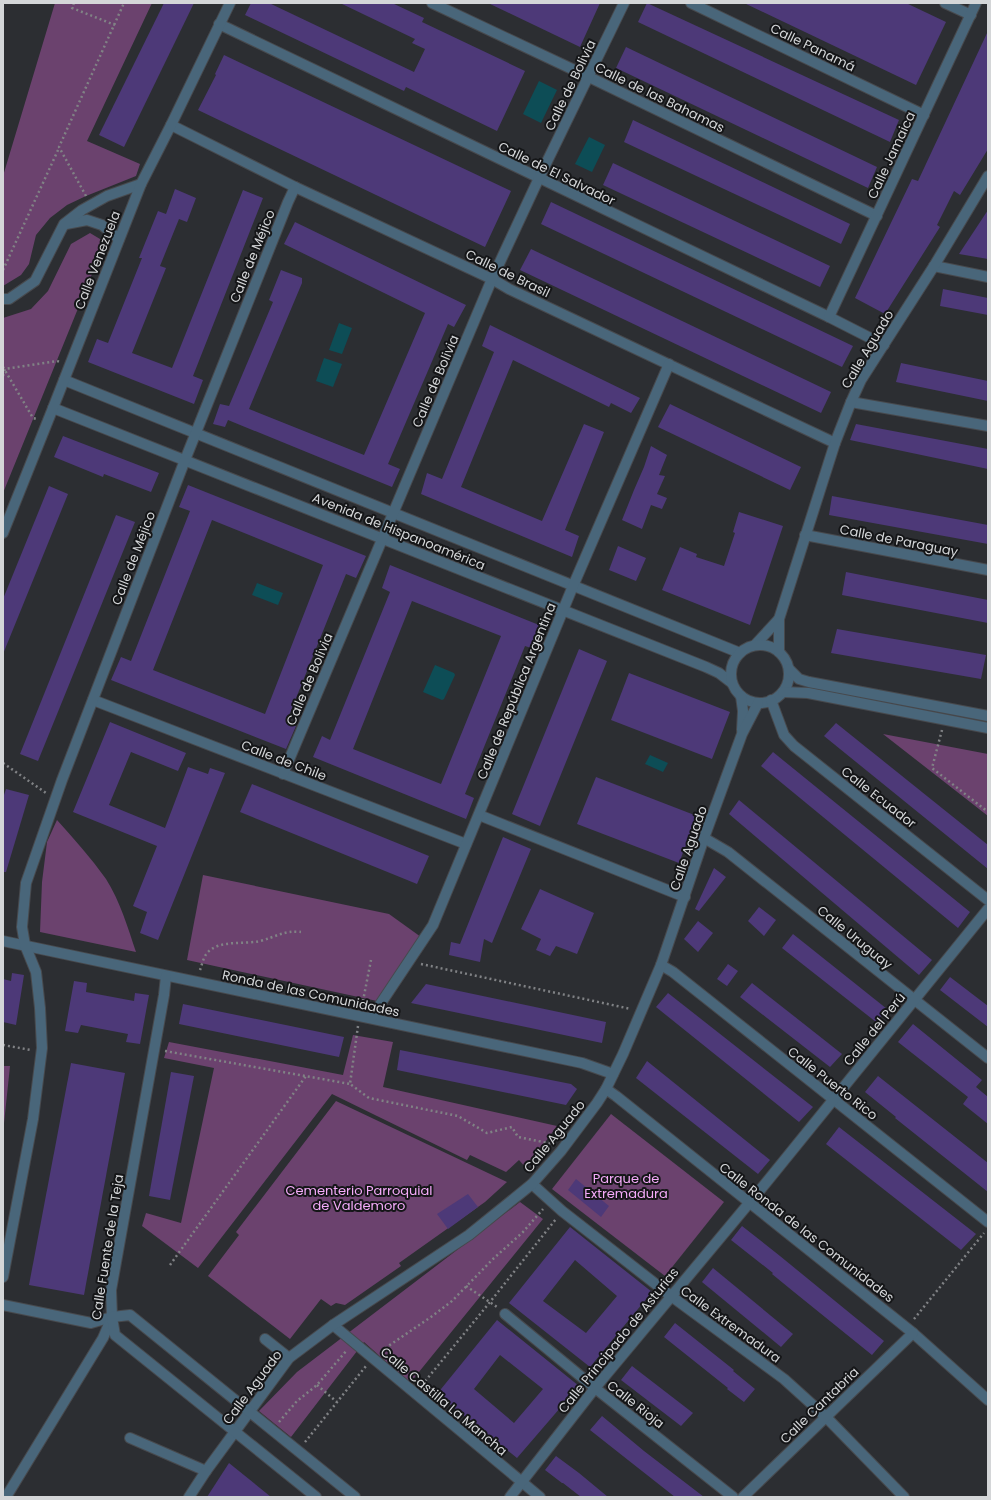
<svg xmlns="http://www.w3.org/2000/svg" width="991" height="1500" font-family="Poppins,sans-serif">
<style>
.green{fill:#6b426e}
.water{fill:#0d4d56}
.building{fill:#4d3978;fill-rule:evenodd}
.lines{fill:none;stroke-linecap:round;stroke-linejoin:round}
.minor-casing{stroke:#47494d;stroke-width:12}
.path{stroke:#808285;stroke-width:2.5;stroke-dasharray:2 3;stroke-linecap:butt}
.minor{stroke:#49667a;stroke-width:10}
.labels{text-anchor:middle;stroke-width:4;stroke-linejoin:round;paint-order:stroke}
.street-label{font-size:13px;fill:#d4d6d8;stroke:#151618}
.park-label{font-size:13px;fill:#f5abfa;stroke:#151618}
</style>
<rect width="100%" height="100%" fill="#2c2e32"/>
<g class="green">
<path d="M55 3H152L87 141 140 164 136 176 86 196 67 205 50 218 36 235 29 264 21 275 3 286V176Z"/>
<path d="M90 233 105 242 3 493V318L31 309 48 291 71 244Z"/>
<path d="M883 734 988 754V816Z"/>
<path d="M57 820C74 839 91 858 106 879 120 901 128 928 136 952L40 932 42 882 47 842Z"/>
<path d="M203 875 389 914 421 937 377 1001 187 960Z"/>
<path d="M353 1035 393 1042 383 1087 557 1126 526 1168 519 1160 506 1172 470 1155 467 1160 332 1094 198 1268 142 1226 146 1213 181 1223 214 1068 164 1058 169 1042 343 1075Z"/>
<path d="M3 1066H10L3 1133Z"/>
<path d="M336 1101 507 1182 485 1202 399 1263 401 1266 345 1305 336 1303 331 1306 321 1299 290 1339 208 1276 239 1235 236 1232Z"/>
<path d="M611 1114 724 1202 665 1276 552 1189Z"/>
<path d="M520 1202 543 1219 410 1383 364 1342 291 1437 259 1411 297 1372Z"/>
</g>
<g class="water">
<path d="M539 81 557 90 541 123 523 114Z"/>
<path d="M589 137 605 145 592 172 575 164Z"/>
<path d="M339 323 352 328 342 354 329 350Z"/>
<path d="M324 358 342 364 333 387 316 381Z"/>
<path d="M257 583 283 593 278 605 252 595Z"/>
<path d="M435 665 454 673 455 675 444 699 442 700 423 692Z"/>
<path d="M650 755 668 763 663 772 645 764Z"/>
</g>
<g class="building">
<path d="M164 3H194L124 147 99 135Z"/>
<path d="M251 3H269L414 72 425 49 412 43 415 39 340 3H392L424 18 422 22 525 71 497 131 406 87 404 91 245 15Z"/>
<path d="M488 3H600L580 47Z"/>
<path d="M647 3 899 120 890 142 638 22Z"/>
<path d="M744 3H906L946 22 916 85Z"/>
<path d="M988 31V149L960 195 954 191 937 225 940 227 885 314 855 298 912 179 918 181Z"/>
<path d="M626 47 877 167 868 188 616 68Z"/>
<path d="M224 55 511 191 485 247 198 110 216 75 215 74Z"/>
<path d="M633 120 850 224 841 244 624 142Z"/>
<path d="M613 163 830 266 820 287 603 185Z"/>
<path d="M175 189 196 198 187 222 179 219 160 266 166 268 132 353 172 368 243 190 263 198 193 376 203 380 194 404 88 362 97 339 108 343 142 258H139L158 211 166 214Z"/>
<path d="M551 202 853 346 842 367 541 224Z"/>
<path d="M988 210V259L959 254Z"/>
<path d="M295 222 466 305 454 327 448 324 388 464 400 469 392 487 228 420 225 427 213 424 220 404 229 406 273 302 269 300 281 270 302 278V283L249 409 364 455 425 313 284 244Z"/>
<path d="M531 249 831 392 821 413 520 270Z"/>
<path d="M943 289 988 298V315L940 306Z"/>
<path d="M490 325 640 398 631 413 611 403 609 407 513 360 461 487 542 521 584 424 604 432 565 530 579 536 572 557 421 494 427 473 442 479 494 352 482 346Z"/>
<path d="M901 363 988 381V401L896 382Z"/>
<path d="M670 404 801 467 790 490 658 427Z"/>
<path d="M856 424 988 449V469L850 440Z"/>
<path d="M63 436 159 473 151 492 104 474 103 477 54 457Z"/>
<path d="M651 446 667 455 659 475 665 476 657 494 667 498 662 509 651 505 642 529 622 520 634 490 644 467Z"/>
<path d="M188 485 366 556 356 578 346 574 286 723 296 726 286 749 111 680 121 657 131 661 190 511 179 507ZM212 520 323 565 265 714 153 670Z"/>
<path d="M49 486 68 494 3 654V599Z"/>
<path d="M832 496 988 525V544L829 515Z"/>
<path d="M739 512 783 526 750 625 662 590 680 547 697 554 696 557 724 566 735 533 733 532Z"/>
<path d="M116 515 135 522 38 761 20 754Z"/>
<path d="M618 546 646 558 636 581 609 570Z"/>
<path d="M390 565 544 627 534 649 525 646 465 794 474 798 466 819 313 757 322 736 330 740 390 592 382 588ZM412 601 501 636 441 784 353 749Z"/>
<path d="M846 572 988 600V623L842 595Z"/>
<path d="M837 629 986 655 981 679 831 653Z"/>
<path d="M579 649 607 661 540 826 512 814Z"/>
<path d="M629 673 730 712 712 759 611 720Z"/>
<path d="M110 722 186 753 178 771 131 752 109 805 165 828 188 767 208 774 210 768 225 773 158 940 140 933 147 912 133 906 157 846 73 812Z"/>
<path d="M836 723 988 845V869L824 736Z"/>
<path d="M773 752 970 912 958 928 761 766Z"/>
<path d="M596 777 697 816 679 863 577 824Z"/>
<path d="M252 784 429 856 417 884 240 812Z"/>
<path d="M6 789 29 795 6 872H3V798Z"/>
<path d="M739 800 932 960 919 975 729 814Z"/>
<path d="M503 837 531 849 492 943 484 939 480 962 449 955 451 942 460 944Z"/>
<path d="M714 868 726 877 699 911 695 909Z"/>
<path d="M540 889 594 913 577 954 556 946 550 956 536 950 541 939 521 929Z"/>
<path d="M759 907 776 920 764 936 748 921Z"/>
<path d="M698 921 713 933 698 952 684 939Z"/>
<path d="M793 934 887 1009 876 1022 782 948Z"/>
<path d="M728 964 738 971 727 986 717 979Z"/>
<path d="M12 973 24 975 16 1025 3 1022V979L11 981Z"/>
<path d="M950 977 988 1006V1027L940 990Z"/>
<path d="M74 981 87 983 86 992 134 1001 135 993 149 995 140 1044 126 1042 128 1034 81 1025 78 1033 65 1031Z"/>
<path d="M752 983 842 1054 830 1067 740 997Z"/>
<path d="M426 984 606 1022 602 1043 411 1003Z"/>
<path d="M668 993 813 1107 799 1122 656 1007Z"/>
<path d="M183 1004 344 1037 339 1057 179 1024Z"/>
<path d="M913 1024 982 1080 976 1087 988 1097V1124L963 1104 968 1097 898 1042Z"/>
<path d="M400 1050 571 1084 577 1089 566 1105 397 1070Z"/>
<path d="M647 1061 770 1160 758 1174 636 1078Z"/>
<path d="M71 1063 125 1073 84 1295 29 1285Z"/>
<path d="M171 1072 194 1076 170 1200 149 1196Z"/>
<path d="M878 1076 988 1163V1192L895 1118 896 1117 865 1092Z"/>
<path d="M839 1127 976 1234 961 1250 826 1144Z"/>
<path d="M576 1179 609 1206 601 1217 568 1190Z"/>
<path d="M468 1194 478 1207 448 1229 437 1214Z"/>
<path d="M742 1226 780 1256 884 1341 872 1355 794 1292 772 1274 773 1273 731 1240Z"/>
<path d="M570 1227 652 1292 590 1367 509 1303ZM575 1260 617 1296 586 1333 543 1301Z"/>
<path d="M713 1268 793 1334 781 1347 702 1282Z"/>
<path d="M497 1320 579 1386 517 1458 437 1394ZM500 1355 543 1389 514 1423 474 1389Z"/>
<path d="M675 1323 734 1370 733 1371 755 1389 744 1402 727 1389 728 1388 664 1337Z"/>
<path d="M632 1366 693 1413 681 1426 621 1380Z"/>
<path d="M602 1416 644 1451 704 1497H675L628 1460 590 1430Z"/>
<path d="M556 1456 579 1473 608 1497H581L563 1483H562L545 1470Z"/>
<path d="M229 1463 271 1497H207Z"/>
</g>
<g class="lines">
<g class="minor-casing">
<g id="minor">
<path d="M432 3 589 77 877 216"/>
<path d="M691 3 924 115"/>
<path d="M945 3 971 15"/>
<path d="M219 24 829 317 884 345"/>
<path d="M171 125 295 187 492 279 509 289 835 443"/>
<path d="M66 224 87 220 102 225 119 239"/>
<path d="M934 266 988 277"/>
<path d="M3 299H9L35 281 64 224 82 210 107 196 141 184"/>
<path d="M829 317 976 3"/>
<path d="M64 380 740 653"/>
<path d="M851 402 988 426"/>
<path d="M53 408 706 667 719 673 732 683"/>
<path d="M3 533 53 408 141 184 171 125 230 3"/>
<path d="M805 535 988 570"/>
<path d="M755 645 779 619"/>
<circle cx="760" cy="674" r="29"/>
<path d="M779 652V619L835 443 851 402 861 380 934 266 988 176"/>
<path d="M789 669 799 679 809 682 988 716"/>
<path d="M783 692 808 693 988 728"/>
<path d="M741 696 743 711 742 730"/>
<path d="M93 700 466 844"/>
<path d="M771 700 784 735 794 746 988 900"/>
<path d="M283 774 492 279 539 178 624 3"/>
<path d="M479 815 685 897"/>
<path d="M704 838 728 852 988 1058"/>
<path d="M3 941 582 1063 613 1074"/>
<path d="M661 965 673 972 988 1222"/>
<path d="M371 1018 433 925 573 586 669 364"/>
<path d="M606 1089 616 1096 913 1333 988 1400"/>
<path d="M532 1184 562 1211 671 1296 784 1379 826 1417 904 1497"/>
<path d="M3 1277 33 1119 42 1048 40 1008 36 972 25 945 22 927 26 883 62 780 185 460 288 202 295 187"/>
<path d="M3 1305 91 1323 112 1317"/>
<path d="M505 1314 595 1388 733 1497"/>
<path d="M333 1325 540 1497"/>
<path d="M265 1339 289 1358"/>
<path d="M130 1438 206 1471"/>
<path d="M6 1497 103 1338 112 1317 111 1290 164 995 166 976"/>
<path d="M189 1497 206 1471 289 1358 333 1325 469 1235 532 1184 561 1151 597 1103 606 1089 623 1054 661 965 704 838 742 734 758 703"/>
<path d="M316 1497 115 1335 112 1317 130 1315 355 1497"/>
<path d="M510 1497 595 1388 765 1184 988 909"/>
<path d="M743 1497 913 1333"/>
</g>
</g>
<g class="path">
<path d="M74 3 72 8 115 25"/>
<path d="M86 196 59 147 124 3"/>
<path d="M3 270 59 148"/>
<path d="M3 367 33 418 37 419"/>
<path d="M3 376 5 369 57 361 60 362"/>
<path d="M942 730 932 768 988 812"/>
<path d="M3 763 46 793"/>
<path d="M421 964 631 1009"/>
<path d="M200 970C202 965 203 958 207 953 220 939 243 945 260 941 276 937 284 930 301 932"/>
<path d="M362 1006 371 960"/>
<path d="M358 1026 350 1084 369 1098 458 1116 487 1133 512 1127 518 1137 553 1144"/>
<path d="M3 1045 31 1050"/>
<path d="M165 1051 350 1084"/>
<path d="M170 1265 306 1076"/>
<path d="M466 1286 497 1307"/>
<path d="M914 1319 984 1233"/>
<path d="M381 1351 431 1317 452 1301 493 1259 523 1232 543 1209"/>
<path d="M317 1385 337 1402"/>
<path d="M422 1385 490 1302 556 1219"/>
<path d="M279 1422 297 1401 317 1385 347 1350"/>
<path d="M305 1442 366 1366"/>
</g>
<use href="#minor" class="minor"/>
</g>
<g class="labels">
<g class="street-label">
<text transform="translate(813 47) rotate(26)" y="5">Calle Panamá</text>
<text transform="translate(570 85) rotate(-64)" y="5">Calle de Bolivia</text>
<text transform="translate(660 97) rotate(26)" y="5">Calle de las Bahamas</text>
<text transform="translate(891 155) rotate(-65)" y="5">Calle Jamaica</text>
<text transform="translate(557 173) rotate(26)" y="5">Calle de El Salvador</text>
<text transform="translate(252 256) rotate(-68)" y="5">Calle de Méjico</text>
<text transform="translate(97 260) rotate(-69)" y="5">Calle Venezuela</text>
<text transform="translate(508 273) rotate(26)" y="5">Calle de Brasil</text>
<text transform="translate(867 349) rotate(-59)" y="5">Calle Aguado</text>
<text transform="translate(435 381) rotate(-67)" y="5">Calle de Bolivia</text>
<text transform="translate(399 531) rotate(22)" y="5">Avenida de Hispanoamérica</text>
<text transform="translate(899 540) rotate(11)" y="5">Calle de Paraguay</text>
<text transform="translate(133 558) rotate(-69)" y="5">Calle de Méjico</text>
<text transform="translate(309 679) rotate(-67)" y="5">Calle de Bolivia</text>
<text transform="translate(516 691) rotate(-68)" y="5">Calle de República Argentina</text>
<text transform="translate(284 760) rotate(21)" y="5">Calle de Chile</text>
<text transform="translate(879 797) rotate(38)" y="5">Calle Ecuador</text>
<text transform="translate(688 848) rotate(-71)" y="5">Calle Aguado</text>
<text transform="translate(855 937) rotate(39)" y="5">Calle Uruguay</text>
<text transform="translate(311 993) rotate(12)" y="5">Ronda de las Comunidades</text>
<text transform="translate(874 1029) rotate(-51)" y="5">Calle del Perú</text>
<text transform="translate(833 1083) rotate(38)" y="5">Calle Puerto Rico</text>
<text transform="translate(554 1136) rotate(-51)" y="5">Calle Aguado</text>
<text transform="translate(807 1232) rotate(38)" y="5">Calle Ronda de las Comunidades</text>
<text transform="translate(107 1247) rotate(-81)" y="5">Calle Fuente de la Teja</text>
<text transform="translate(731 1324) rotate(36)" y="5">Calle Extremadura</text>
<text transform="translate(618 1340) rotate(-51)" y="5">Calle Principado de Asturias</text>
<text transform="translate(252 1387) rotate(-53)" y="5">Calle Aguado</text>
<text transform="translate(444 1401) rotate(40)" y="5">Calle Castilla La Mancha</text>
<text transform="translate(636 1404) rotate(38)" y="5">Calle Rioja</text>
<text transform="translate(819 1405) rotate(-44)" y="5">Calle Cantabria</text>
</g>
<g class="park-label">
<text x="626" y="1183">Parque de<tspan x="626" dy="15">Extremadura</tspan></text>
<text x="359" y="1195">Cementerio Parroquial<tspan x="359" dy="15">de Valdemoro</tspan></text>
</g>
</g>
<rect width="991" height="1500" fill="none" stroke="#d4d6d8" stroke-width="8"/>
</svg>
